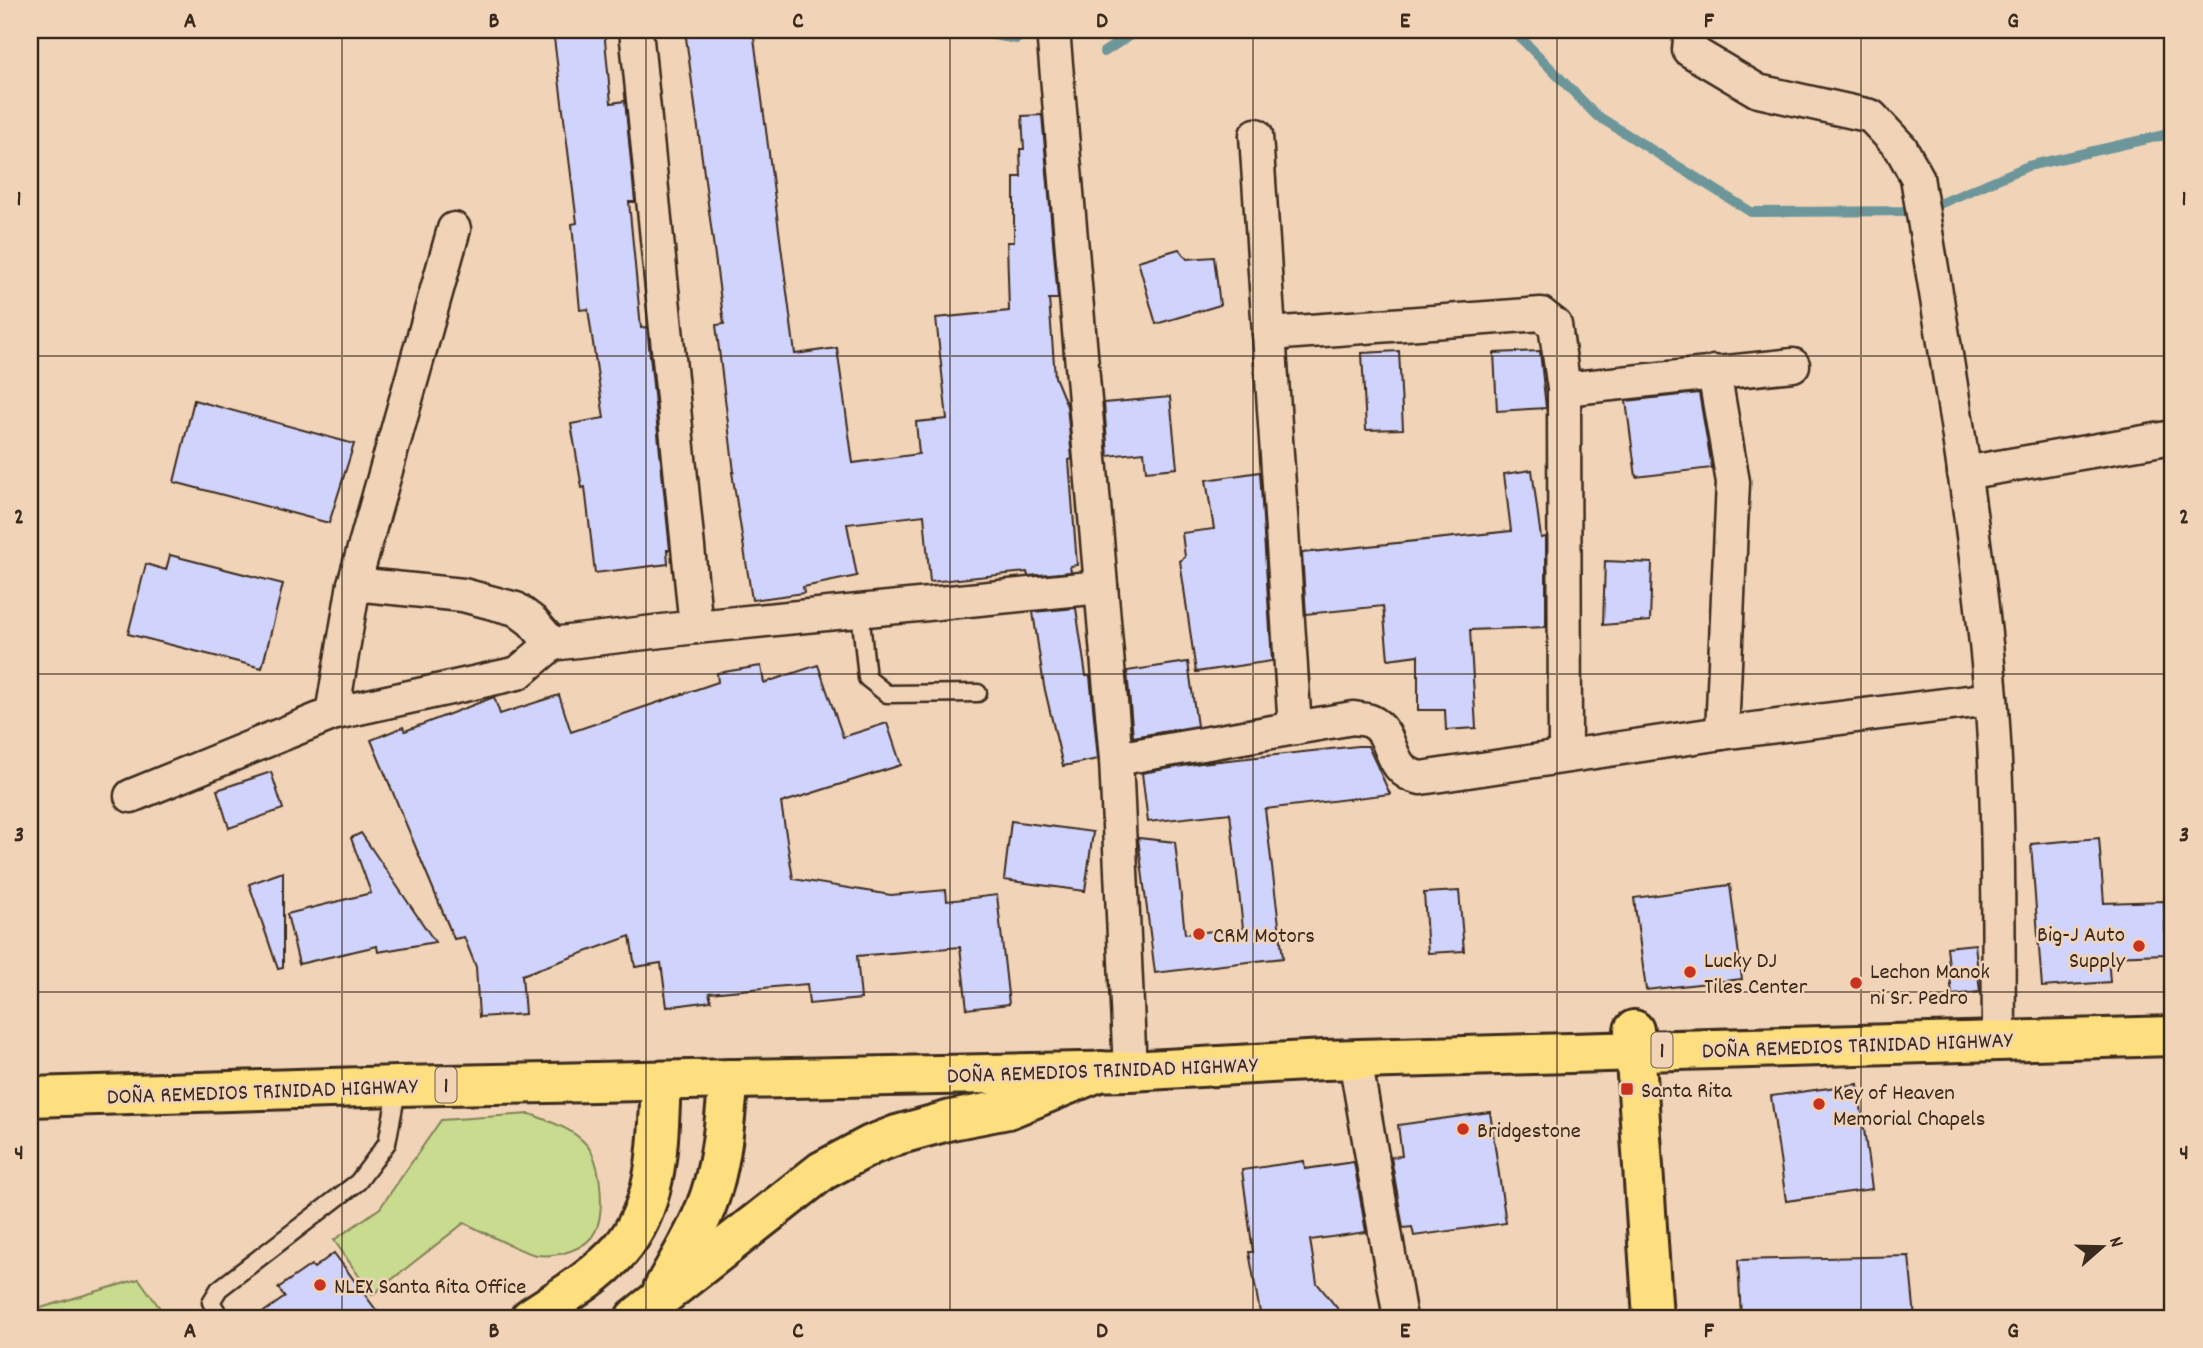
<svg xmlns="http://www.w3.org/2000/svg" width="2203" height="1348" font-family="Dekko,sans-serif">
<style>
.green{fill:#c9db8f;stroke:#828256;stroke-width:2}
.lines{fill:none;stroke-linecap:round;stroke-linejoin:round}
.stream{stroke:#6d969a;stroke-width:10}
.building{fill:#d0d3fc;stroke:#3b2a1e;stroke-width:2}
.service-casing{stroke:#3b2a1e;stroke-width:21}
.minor-casing{stroke:#3b2a1e;stroke-width:37}
.primary-casing{stroke:#3b2a1e;stroke-width:44}
.trunk-casing{stroke:#3b2a1e;stroke-width:44}
.motorway-casing{stroke:#3b2a1e;stroke-width:44}
.service{stroke:#f1d4b8;stroke-width:16}
.minor{stroke:#f1d4b8;stroke-width:32}
.primary{stroke:#fedf80;stroke-width:38}
.trunk{stroke:#fedf80;stroke-width:38}
.motorway{stroke:#fedf80;stroke-width:38}
.grid{fill:none;stroke:#3b2a1e;stroke-width:2;stroke-opacity:0.55}
.poi-dot{fill:#c8321e;stroke:#f1d4b8;stroke-width:2.5}
.labels{text-anchor:middle;stroke-width:5;stroke-linejoin:round;paint-order:stroke}
.shield{fill:#f1d4b8;stroke:#725d4c;stroke-width:2}
.shield-label{font-size:21px;font-weight:bold;fill:#3b2a1e}
.poi-label{font-size:23px;fill:#3b2a1e;stroke:#f1d4b8;text-anchor:start}
.street-label{font-size:23px;fill:#3b2a1e;stroke:#f1d4b8}
.neatline{fill:none;stroke:#3b2a1e;stroke-width:2.5}
.grid-label{font-size:23px;text-anchor:middle;font-weight:bold;fill:#3b2a1e}
</style>
<rect width="100%" height="100%" fill="#f1d4b8"/>
<filter id="ink" filterUnits="userSpaceOnUse"><feTurbulence type="fractalNoise" baseFrequency=".0143" numOctaves="2"/><feDisplacementMap in="SourceGraphic" scale="14" xChannelSelector="R" yChannelSelector="G"/><feConvolveMatrix kernelMatrix="1 2 1 2 8 2 1 2 1" color-interpolation-filters="sRGB"/></filter>
<g filter="url(#ink)">
<g class="green">
<path d="M530 1114C551 1122 581 1131 592 1153 601 1171 605 1213 595 1232 586 1250 557 1257 538 1255 523 1254 481 1230 464 1223L372 1295 334 1240 380 1208 441 1120Z"/>
<path d="M139 1279 167 1318H30V1311Z"/>
</g>
<g class="lines">
<g class="stream">
<path d="M964 30 1017 39"/>
<path d="M1513 30 1596 115 1751 212 1923 211 2028 166 2173 133"/>
<path d="M1104 52 1138 30"/>
</g>
</g>
<g class="building">
<path d="M553 30H604L611 103 625 101 635 202H629L641 328 647 327 670 550H667L668 564 595 573 585 487 582 488 571 424 604 418 588 309 580 310 572 224 577 223Z"/>
<path d="M685 30H753L795 354 837 348 853 463 919 454 916 422 947 419 936 318 1009 311 1007 242H1014V177H1021L1020 149H1024L1022 116 1042 115 1058 299H1049L1055 377 1067 406 1072 459 1069 460 1077 565 1070 566 1071 572 1028 576 1027 572 930 582 924 515 847 524 857 576 803 587 804 593 752 600 732 472H734L716 325 724 324Z"/>
<path d="M1179 249 1187 259 1214 257 1220 305 1156 324 1138 261Z"/>
<path d="M1399 351 1403 429 1366 430 1362 353Z"/>
<path d="M1540 351 1546 408 1497 411 1494 353Z"/>
<path d="M1699 393 1712 468 1636 477 1626 401Z"/>
<path d="M1170 397 1177 468 1146 471 1144 452 1108 456 1104 403Z"/>
<path d="M194 400 354 444 329 523 174 482Z"/>
<path d="M1532 470 1541 538 1546 537V627L1470 630 1476 728 1446 730 1445 710H1418V655L1388 659 1383 606 1306 614 1302 553 1511 531 1504 474Z"/>
<path d="M1260 472 1272 661 1196 672 1180 561 1185 557 1182 533 1214 529 1206 480Z"/>
<path d="M170 555 283 584 262 668 128 634 146 564 166 570Z"/>
<path d="M1605 561 1652 563 1650 621 1603 625Z"/>
<path d="M1076 608 1086 676H1090L1098 759 1063 766 1044 686 1033 612Z"/>
<path d="M1188 662 1197 726 1133 737 1127 671Z"/>
<path d="M818 665 843 737 887 723 901 765 781 803 793 879 891 895 946 890 947 901 997 895 1009 1004 967 1009 960 947 857 956 861 999 809 1004 807 984 709 993 711 1001 667 1007 661 963 635 967 630 936 522 975 525 1014 479 1017 476 967 464 937 454 939 371 740 403 727 405 731 494 697 500 714 559 695 571 732 718 682 717 673 761 666 764 683Z"/>
<path d="M1358 746H1368L1390 794 1265 809 1283 958 1155 973 1138 838 1175 842 1185 934 1243 928 1230 813 1148 822 1142 773 1201 763Z"/>
<path d="M271 772 283 809 229 828 217 790Z"/>
<path d="M1011 821 1093 832 1085 891 1004 880Z"/>
<path d="M361 833 435 942 378 952 377 946 299 964 287 914 371 893 351 838Z"/>
<path d="M2099 838 2104 903 2164 901 2166 954 2108 956 2110 982 2042 987 2031 844Z"/>
<path d="M283 872V968L278 969 249 884Z"/>
<path d="M1730 885 1742 979 1646 990 1634 898Z"/>
<path d="M1459 891 1464 951 1428 953 1424 893Z"/>
<path d="M1975 944 1980 992 1952 995 1947 947Z"/>
<path d="M1858 1084 1872 1189 1786 1201 1771 1096Z"/>
<path d="M1490 1112 1506 1223 1414 1236 1412 1227 1403 1228 1391 1157 1402 1156 1398 1125Z"/>
<path d="M1304 1161 1305 1169 1354 1162 1366 1232 1310 1240 1317 1283 1345 1318H1261L1249 1252H1253L1242 1170Z"/>
<path d="M334 1253 382 1318H255L285 1297 278 1288 311 1265 314 1268Z"/>
<path d="M1909 1256 1915 1318H1741L1738 1260Z"/>
</g>
<g class="lines">
<g class="service-casing">
<g id="service">
<path d="M860 611 867 678 887 694 978 693"/>
<path d="M221 1318 211 1302 219 1289 358 1182 387 1143 398 1086"/>
</g>
</g>
<g class="minor-casing">
<g id="minor">
<path d="M636 30 696 627"/>
<path d="M1053 30 1116 759 1130 1071"/>
<path d="M1691 30 1689 50 1758 91 1871 116 1901 148 1917 177C1945 350 1976 522 1991 696 2000 810 1998 926 1999 1040"/>
<path d="M1256 135 1295 728"/>
<path d="M1269 334 1541 314 1555 325 1564 389 1565 756"/>
<path d="M1714 372 1733 482 1722 733"/>
<path d="M1564 389 1793 365"/>
<path d="M1964 473 2173 437"/>
<path d="M354 584 463 595 516 609 532 621 552 644"/>
<path d="M332 714 354 584 454 229"/>
<path d="M1116 759 1353 718C1358 719 1365 719 1370 721 1397 733 1384 771 1421 778L1722 733 1991 699"/>
<path d="M131 796 332 714 518 673 552 644 696 627 1101 587"/>
<path d="M1355 1059 1400 1318"/>
</g>
</g>
<g class="primary-casing">
<path id="primary" d="M1634 1030 1653 1318"/>
</g>
<g class="trunk-casing">
<path id="trunk" d="M30 1097 398 1086 1130 1071 1324 1060 2173 1036"/>
</g>
<g class="motorway-casing">
<g id="motorway">
<path d="M663 1289C681 1256 703 1223 713 1186 723 1151 725 1115 729 1079"/>
<path d="M530 1318C560 1298 595 1278 620 1250 660 1204 658 1139 661 1081"/>
<path d="M635 1318 822 1171 871 1145 897 1135 951 1120 1008 1109 1101 1071"/>
</g>
</g>
<use href="#service" class="service"/>
<use href="#minor" class="minor"/>
<use href="#primary" class="primary"/>
<use href="#trunk" class="trunk"/>
<use href="#motorway" class="motorway"/>
</g>
</g>
<path class="grid" d="M342 30V1318M646 30V1318M950 30V1318M1253 30V1318M1557 30V1318M1861 30V1318M30 356H2173M30 674H2173M30 992H2173"/>
<g class="poi-dot">
<circle cx="1199" cy="934" r="7"/>
<circle cx="2139" cy="946" r="7"/>
<circle cx="1690" cy="972" r="7"/>
<circle cx="1856" cy="983" r="7"/>
<rect x="1620" y="1082" width="14" height="14" rx="3.5"/>
<circle cx="1819" cy="1104" r="7"/>
<circle cx="1463" cy="1129" r="7"/>
<circle cx="320" cy="1285" r="7"/>
</g>
<g class="labels">
<g class="shield">
<rect x="1651.5" y="1032.5" width="21" height="35" rx="5"/>
<rect x="435.5" y="1067.5" width="21" height="35" rx="5"/>
</g>
<g class="shield-label">
<text x="1662" y="1057">1</text>
<text x="446" y="1092">1</text>
</g>
<g class="poi-label">
<text x="2125" y="941" text-anchor="end">Big-J Auto<tspan x="2125" dy="26">Supply</tspan></text>
<text x="1213" y="942">CRM Motors</text>
<text x="1704" y="967">Lucky DJ<tspan x="1704" dy="26">Tiles Center</tspan></text>
<text x="1870" y="978">Lechon Manok<tspan x="1870" dy="26">ni Sr. Pedro</tspan></text>
<text x="1641" y="1097">Santa Rita</text>
<text x="1833" y="1099">Key of Heaven<tspan x="1833" dy="26">Memorial Chapels</tspan></text>
<text x="1477" y="1137">Bridgestone</text>
<text x="334" y="1293">NLEX Santa Rita Office</text>
</g>
<g class="street-label">
<text transform="translate(1857 1044) rotate(-2)" y="8">DOÑA REMEDIOS TRINIDAD HIGHWAY</text>
<text transform="translate(1102 1069) rotate(-2)" y="8">DOÑA REMEDIOS TRINIDAD HIGHWAY</text>
<text transform="translate(262 1090) rotate(-2)" y="8">DOÑA REMEDIOS TRINIDAD HIGHWAY</text>
</g>
</g>
<rect width="2203" height="1348" fill="none" stroke="#f1d4b8" stroke-width="77"/>
<g transform="translate(2102 1247) rotate(70)" stroke="#f1d4b8" stroke-width="5" paint-order="stroke">
<path d="M0-5L12 26L0 18L-12 26Z" fill="#3b2a1e"/>
<text y="-10" font-size="19" font-weight="bold" text-anchor="middle" fill="#3b2a1e">N</text>
</g>
<rect x="38" y="38" width="2126" height="1272" class="neatline"/>
<g class="grid-label">
<text x="190" y="27">A</text>
<text x="494" y="27">B</text>
<text x="798" y="27">C</text>
<text x="1102" y="27">D</text>
<text x="1405" y="27">E</text>
<text x="1709" y="27">F</text>
<text x="2013" y="27">G</text>
<text x="19" y="205">1</text>
<text x="2184" y="205">1</text>
<text x="19" y="523">2</text>
<text x="2184" y="523">2</text>
<text x="19" y="841">3</text>
<text x="2184" y="841">3</text>
<text x="19" y="1159">4</text>
<text x="2184" y="1159">4</text>
<text x="190" y="1337">A</text>
<text x="494" y="1337">B</text>
<text x="798" y="1337">C</text>
<text x="1102" y="1337">D</text>
<text x="1405" y="1337">E</text>
<text x="1709" y="1337">F</text>
<text x="2013" y="1337">G</text>
</g>
</svg>
